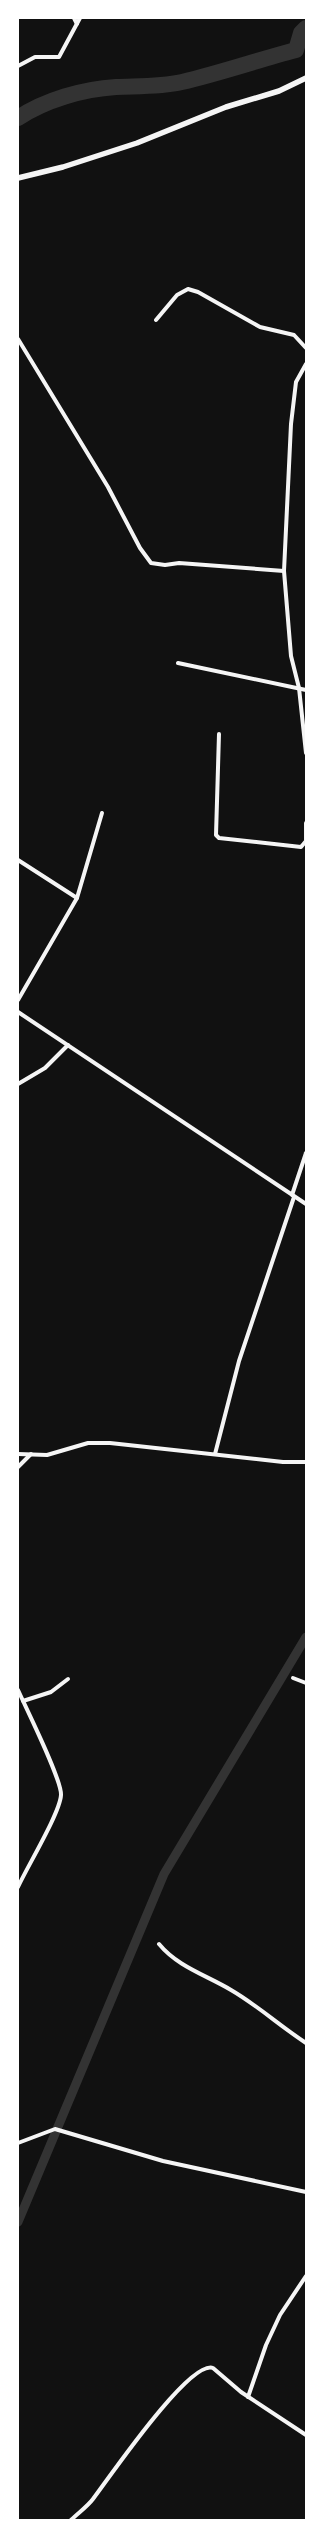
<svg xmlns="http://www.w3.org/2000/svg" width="324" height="2538" font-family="Cabin,sans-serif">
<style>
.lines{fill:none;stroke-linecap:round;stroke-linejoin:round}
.canal{stroke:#333;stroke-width:9}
.river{stroke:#333;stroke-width:16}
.minor{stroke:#f5f5f5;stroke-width:4}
.secondary{stroke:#f5f5f5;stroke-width:5.5}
</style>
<rect width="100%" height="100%" fill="#111"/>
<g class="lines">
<path class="canal" d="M18 2222 164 1874 306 1637"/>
<path class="river" d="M18 118C45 100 83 89 116 87 138 86 160 87 182 82 220 73 258 60 296 50L301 33 306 28"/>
<g class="minor">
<path d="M74 18 77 24"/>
<path d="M18 66 35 57H59L80 18"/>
<path d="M156 320 177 295 188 289 198 292 260 327 294 335 306 348"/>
<path d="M18 339 108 487 140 548 151 563 165 565 179 563 284 571"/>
<path d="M306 364 296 382 291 424 284 571 291 656 299 688 306 753"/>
<path d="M178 663 306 690"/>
<path d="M219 734 216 835 219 838 301 847 306 841"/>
<path d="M306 842V823"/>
<path d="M18 860 77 898"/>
<path d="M18 1000 77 898 102 813"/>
<path d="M18 1012 306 1204"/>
<path d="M18 1084 45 1068 68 1045"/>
<path d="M292 1195 306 1153"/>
<path d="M18 1454 47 1455 88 1443H110L283 1462H306"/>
<path d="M215 1454 239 1361 294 1197"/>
<path d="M18 1467 31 1454"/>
<path d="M293 1678 306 1683"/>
<path d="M18 1690C26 1708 62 1780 61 1795 60 1813 27 1867 18 1887"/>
<path d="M23 1701 51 1692 68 1679"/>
<path d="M159 1944C178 1967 206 1975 231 1990 257 2005 280 2026 306 2043"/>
<path d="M18 2143 55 2129 163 2161 306 2192"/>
<path d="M248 2397 266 2345 280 2315 306 2276"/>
<path d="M71 2520C78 2513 87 2507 93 2499 109 2478 190 2359 213 2368L241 2392 306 2435"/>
</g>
<path class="secondary" d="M18 178 63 167 137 143 226 107 279 91 306 78"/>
</g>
<rect width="324" height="2538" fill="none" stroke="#ffffff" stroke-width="38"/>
</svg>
